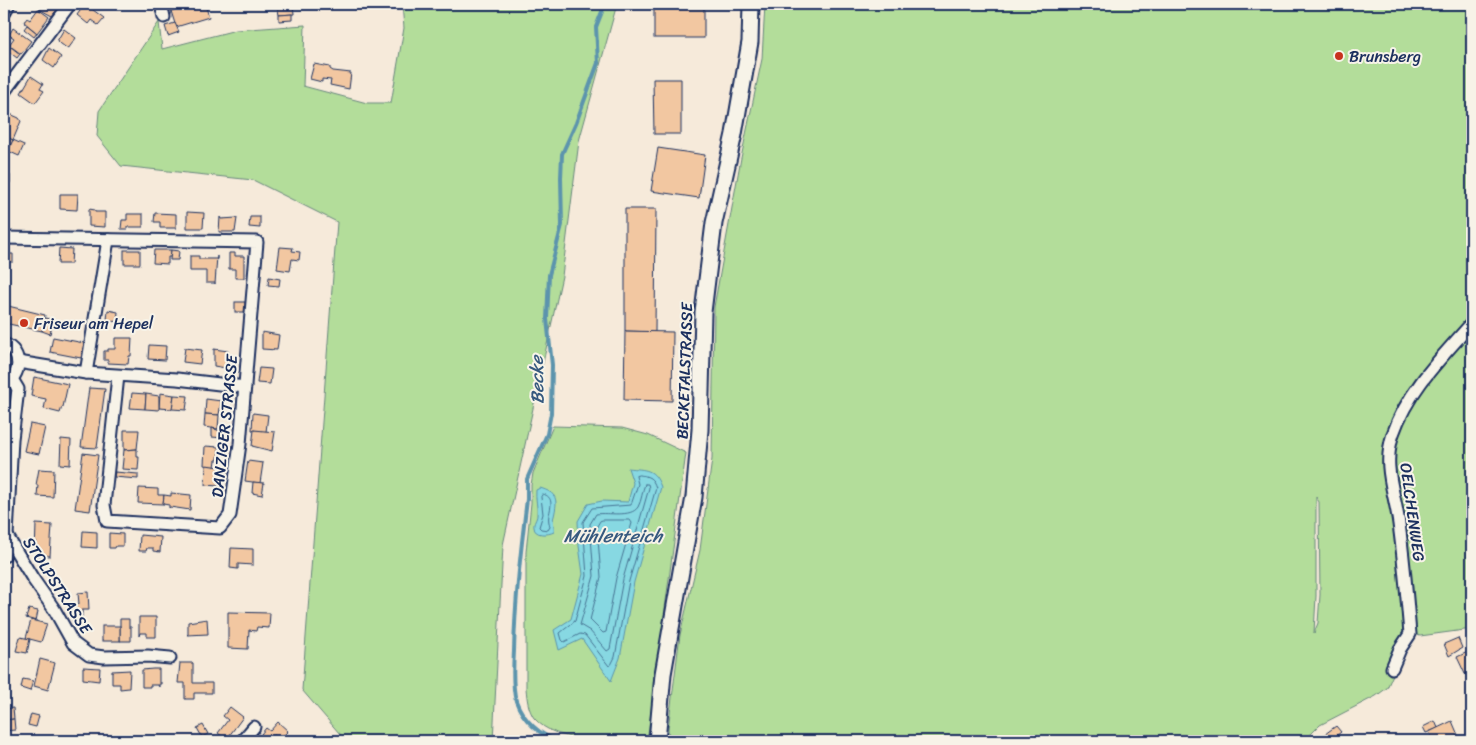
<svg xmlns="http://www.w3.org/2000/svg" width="1476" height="745" font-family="Sriracha,sans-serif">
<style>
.green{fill:#b3dd9a;stroke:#67867c;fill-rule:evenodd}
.water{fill:#87d8e2;stroke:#5c94ad}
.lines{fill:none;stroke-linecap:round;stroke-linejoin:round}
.shore{stroke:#467393;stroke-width:1}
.stream{stroke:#5c94ad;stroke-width:4}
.building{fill:#f2c7a1;stroke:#1b2f5e}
.street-casing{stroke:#1b2f5e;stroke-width:15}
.secondary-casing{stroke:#1b2f5e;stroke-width:19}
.street{stroke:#f7f3e8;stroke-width:11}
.secondary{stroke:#f7f3e8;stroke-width:15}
.poi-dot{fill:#c8321e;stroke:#f7f3e8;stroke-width:2}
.labels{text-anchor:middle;stroke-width:4;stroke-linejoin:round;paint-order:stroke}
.poi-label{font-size:16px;fill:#1b2f5e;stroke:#f7f3e8;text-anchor:start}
.street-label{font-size:16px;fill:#1b2f5e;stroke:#f7f3e8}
.water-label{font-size:18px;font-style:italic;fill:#36597f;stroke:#f7f3e8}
</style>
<rect width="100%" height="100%" fill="#f6eada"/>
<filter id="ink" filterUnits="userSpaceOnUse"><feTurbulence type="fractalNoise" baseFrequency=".02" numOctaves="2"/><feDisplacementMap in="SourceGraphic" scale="10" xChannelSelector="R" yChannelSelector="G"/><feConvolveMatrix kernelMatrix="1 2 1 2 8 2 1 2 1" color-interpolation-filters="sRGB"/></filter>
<g filter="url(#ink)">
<g class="green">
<path d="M402 4H617L579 141 562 276 503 545 493 741H346L302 690 337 222 253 180 121 166 97 136 99 111 159 22 162 49 236 30 305 25 303 86 367 103H391L404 28Z"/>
<path d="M765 4H826L865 6V4H1472V321L1448 348 1391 435 1409 634 1403 652 1387 688 1376 696 1320 725 1304 741H669L668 729 680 635 700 550 712 459 714 307 741 158 762 59ZM1316 497 1319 502 1320 595 1318 623 1314 633 1316 596Z"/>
<path d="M1472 326V629L1420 636 1412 633 1391 456 1403 413Z"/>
<path d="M553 426 622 428 648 435 686 453 647 741C613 741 557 745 534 718 528 709 527 699 526 688V552L531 503V485L533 473Z"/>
</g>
<g class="water">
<path d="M628 468C646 470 654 468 661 487L634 582 620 658 611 681 582 639 559 650 554 630 571 619 583 574 579 546 578 521 588 504 602 501 628 502 633 483Z"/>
<path d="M540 488C557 493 558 499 554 516 552 521 555 527 554 532 548 535 534 536 534 527 533 523 537 519 537 515 538 507 535 499 536 490Z"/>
</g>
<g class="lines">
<g class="shore">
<path d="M639 475C649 476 653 478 656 488L629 581 615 657 611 665 609 666 585 635 580 634 564 642 562 640 560 633 575 621 587 576 583 522 592 508 631 505 638 484 636 476Z"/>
<path d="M645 484H648L649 488 623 579 610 649 607 651 590 631 580 625 594 576 590 524 596 514C608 512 631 518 638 507 642 500 642 491 645 484Z"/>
<path d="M543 494C554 497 551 506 549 515 548 519 549 523 550 527L548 530 541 529 539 527 543 514 541 497Z"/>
<path d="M603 520H630L632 523 616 578 606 632 603 633 590 620 601 577 597 526 600 521Z"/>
</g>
<path class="stream" d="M559 741C540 736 523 720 516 701 512 686 513 667 514 651 515 600 521 549 527 499V479L547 434 551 413 552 365 547 319 549 275 562 225 561 178 562 154 576 123 598 63 596 27 605 4"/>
</g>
<g class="building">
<path d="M42 4 48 6 49 4H55L59 7 52 16 39 9Z"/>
<path d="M85 4 104 18 98 25 91 20 88 24 77 15Z"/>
<path d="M190 4H205L209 17 176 27 171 11Z"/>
<path d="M277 4H293L294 14 279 15Z"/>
<rect x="654" y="4" width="50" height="34"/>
<path d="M38 9 49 17 37 33 24 22 27 18 30 20Z"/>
<path d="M292 14V20L279 21V15Z"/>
<path d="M175 23 179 32 168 36 165 26Z"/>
<path d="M27 25 37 33 34 37 24 29Z"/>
<path d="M13 28 31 41 21 54 9 45 14 38 9 35Z"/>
<path d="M64 29 76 38 68 49 57 41Z"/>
<path d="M11 47 20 54 17 58 8 51Z"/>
<path d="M49 48 61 57 54 68 43 60Z"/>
<path d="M314 64 330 67V69L333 71 351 73 349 89 330 85 331 80 322 79V82L310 79Z"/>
<path d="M31 76 43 84 40 89 44 91 35 103 21 93Z"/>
<path d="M653 79H681V134H654Z"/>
<path d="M10 114 19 118 21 121 13 140 4 136V125Z"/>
<path d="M4 136 13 140 8 152 4 150Z"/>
<path d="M13 140 24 145 19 156 8 151Z"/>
<path d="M658 148 705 155 699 198 651 191Z"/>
<path d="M4 175H10V183H7V197H4Z"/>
<path d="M60 194H78L77 210 60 209Z"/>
<path d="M89 209 95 210V212H105V227L89 226Z"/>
<path d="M625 209H656L655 332 625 331Z"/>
<path d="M187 212 204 213 203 228H187Z"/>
<rect x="4" y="213" width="5" height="17"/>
<path d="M155 213 176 214V228H160V222H154Z"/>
<path d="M127 214H143V227H127V229H121L122 220H127Z"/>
<path d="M220 217 221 219 237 218 235 232H219Z"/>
<path d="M250 217H260V228L249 227Z"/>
<path d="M280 247 293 248 292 251 300 252 299 260 292 259 290 271 277 269Z"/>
<path d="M59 248 72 249 71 264H58Z"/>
<rect x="124" y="250" width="16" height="14"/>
<path d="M154 250H171V257H168V264L153 263Z"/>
<path d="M171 250 179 251 178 260H170Z"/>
<path d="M229 253H235V256H244V278H235V269H229Z"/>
<path d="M4 254H13V262H8V271H4Z"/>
<path d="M190 256H199V259H217V256L215 284V283H206V271H190Z"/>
<path d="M269 277 280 279 279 286 268 285Z"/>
<rect x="235" y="302" width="10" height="10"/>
<path d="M4 305 45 315 42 331 4 323Z"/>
<path d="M108 310 118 312 117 322 107 320Z"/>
<path d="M45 318 53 320 50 334 42 331Z"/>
<path d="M625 331 673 332 672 401 624 400Z"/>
<path d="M262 332 279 335 277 350 262 349Z"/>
<path d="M53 337 84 343 81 358 50 352Z"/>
<path d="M115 338H132L131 356H129L128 364 108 363V360H104V351H108V349H115Z"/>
<path d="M149 345 166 346 165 360 148 359Z"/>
<path d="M185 348 202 350 200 364 183 362Z"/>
<path d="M214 349 228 351 226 368 214 366Z"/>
<path d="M259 368 272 369 270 384 257 383Z"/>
<path d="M34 377 68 384 63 407H62L60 413 44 409 46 399 31 396Z"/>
<path d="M89 388 105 389 97 448 81 447Z"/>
<path d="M132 393 146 394 145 409 130 408Z"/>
<path d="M160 393 174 395 172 409 159 408Z"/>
<path d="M146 394 159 396V410L145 409Z"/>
<path d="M174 395 188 396 186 410 172 409Z"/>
<path d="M206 399 221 401 219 415 205 414Z"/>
<path d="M253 413 268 415 266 432 252 430Z"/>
<path d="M205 414 219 415 218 429 204 427Z"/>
<path d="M30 424 45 427 39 454 24 451Z"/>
<path d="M212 428 223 432V438L212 437Z"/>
<path d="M124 430H139L137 449 124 450Z"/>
<path d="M254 430 275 432 272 451 252 446Z"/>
<path d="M61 439 71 440 70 465 60 464Z"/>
<path d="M205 446 219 447 218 460H216L215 467 204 465Z"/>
<path d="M137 449V457H139L138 470 122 469 124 450Z"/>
<path d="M83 453 98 455 90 511 75 509Z"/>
<path d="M248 461 263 463 260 483 245 481Z"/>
<path d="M206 465 220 467 219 486 205 485Z"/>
<path d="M39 469 54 470 53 497 37 496 38 485H36Z"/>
<path d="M115 472 138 474V479L114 477Z"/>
<path d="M253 482 264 483 262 495 252 493Z"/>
<path d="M139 488 158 489V495H164L163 504 138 503Z"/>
<path d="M171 493 191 495 190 510 170 507 169 508V505L163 504 164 495 171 496Z"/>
<path d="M36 524 52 525 50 556 35 555Z"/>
<path d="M83 531 97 532V548L82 547Z"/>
<path d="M109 533 123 534V546H116L115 548H109Z"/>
<path d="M140 535 161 537 160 552 153 551V548H147L146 551H139Z"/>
<path d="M231 548 253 549V565L238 564V569L230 568Z"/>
<path d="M88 592 89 610H82V620L73 621 71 605 79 604 78 593Z"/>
<path d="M29 609 38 611 36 621 26 618Z"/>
<path d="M228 612 270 613 269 628 257 627 256 631 249 630 248 649 228 648Z"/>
<path d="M139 617H156V637H147V633H140L139 636Z"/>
<path d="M120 619H129V627H131V641H120Z"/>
<path d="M207 619 208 634 187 635 188 634V622Z"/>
<path d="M31 620 47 624 41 642 26 638Z"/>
<rect x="102" y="626" width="18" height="15"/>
<path d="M20 637 30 639 27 653 16 651Z"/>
<path d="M1458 638 1462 648 1449 656 1444 644Z"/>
<path d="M1472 650V680L1469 672 1465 674 1457 657Z"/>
<path d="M40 659 55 663 48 690 34 686Z"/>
<path d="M180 663H193V683H212V693H194V699H185V683H178Z"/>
<path d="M83 667 100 668 99 681 83 679Z"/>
<path d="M153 669H159V682H161V684H159V687L158 685H150V687H142V670Z"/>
<path d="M130 670 129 688 120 689V684H112V671Z"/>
<path d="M23 679 33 681 30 691 21 688Z"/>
<path d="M230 707 243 717 226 740 218 733 228 720 223 716Z"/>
<path d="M13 708 14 719 4 720V709Z"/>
<path d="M31 714 39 716 36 727 28 725Z"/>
<path d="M14 719 15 730 4 731V720Z"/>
<path d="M1435 721 1438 728 1426 733 1423 727Z"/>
<path d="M1452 721 1458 735 1452 739 1453 741H1434L1429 732Z"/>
<path d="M278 722 288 731 280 739 274 735 269 740 261 734 266 728 270 731Z"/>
<path d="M203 725 208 734 202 737 197 728Z"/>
<path d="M1336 726 1341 732 1330 741H1325L1321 737Z"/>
</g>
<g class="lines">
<g class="street-casing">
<g id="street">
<path d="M161 4 164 17"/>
<path d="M4 13 9 4"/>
<path d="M4 92 70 4"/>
<path d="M4 238 257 242 240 444 230 515 220 528 107 521 104 505 118 376"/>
<path d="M4 344C23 351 22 377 4 384"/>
<path d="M18 362 86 373 177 379 245 387"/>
<path d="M86 373 108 240"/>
<path d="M7 536 33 579 54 609 73 643 89 655 104 657 148 656 170 658"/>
<path d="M4 556 7 536 12 439 18 389 12 379"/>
<path d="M1392 668 1400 649 1410 634C1407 597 1404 561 1399 524 1395 492 1382 467 1393 434 1408 390 1442 357 1472 323"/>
<path d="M242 741 254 727"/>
</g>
</g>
<g class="secondary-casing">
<path id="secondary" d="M657 741 663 674 694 497 700 430 703 312 714 223 734 134 750 42 751 4"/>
</g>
<use href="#street" class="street"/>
<use href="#secondary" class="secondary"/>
</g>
</g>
<g class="poi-dot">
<circle cx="1339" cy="56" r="5"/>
<circle cx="24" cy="323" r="5"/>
</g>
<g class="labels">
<g class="poi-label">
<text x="1349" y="62">Brunsberg</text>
<text x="34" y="329">Friseur am Hepel</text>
</g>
<g class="street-label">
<text transform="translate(684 371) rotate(-88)" y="6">BECKETALSTRASSE</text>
<text transform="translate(224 426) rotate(-84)" y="6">DANZIGER STRASSE</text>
<text transform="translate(1413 512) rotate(82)" y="6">OELCHENWEG</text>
<text transform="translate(58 585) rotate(57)" y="6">STOLPSTRASSE</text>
</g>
<g class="water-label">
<text transform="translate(537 380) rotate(-91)" y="6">Becke</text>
<text x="613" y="542">Mühlenteich</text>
</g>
</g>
<rect width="1476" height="745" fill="none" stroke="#f7f3e8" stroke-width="20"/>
<rect x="10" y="10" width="1456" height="725" fill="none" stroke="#1b2f5e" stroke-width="2" filter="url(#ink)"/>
</svg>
